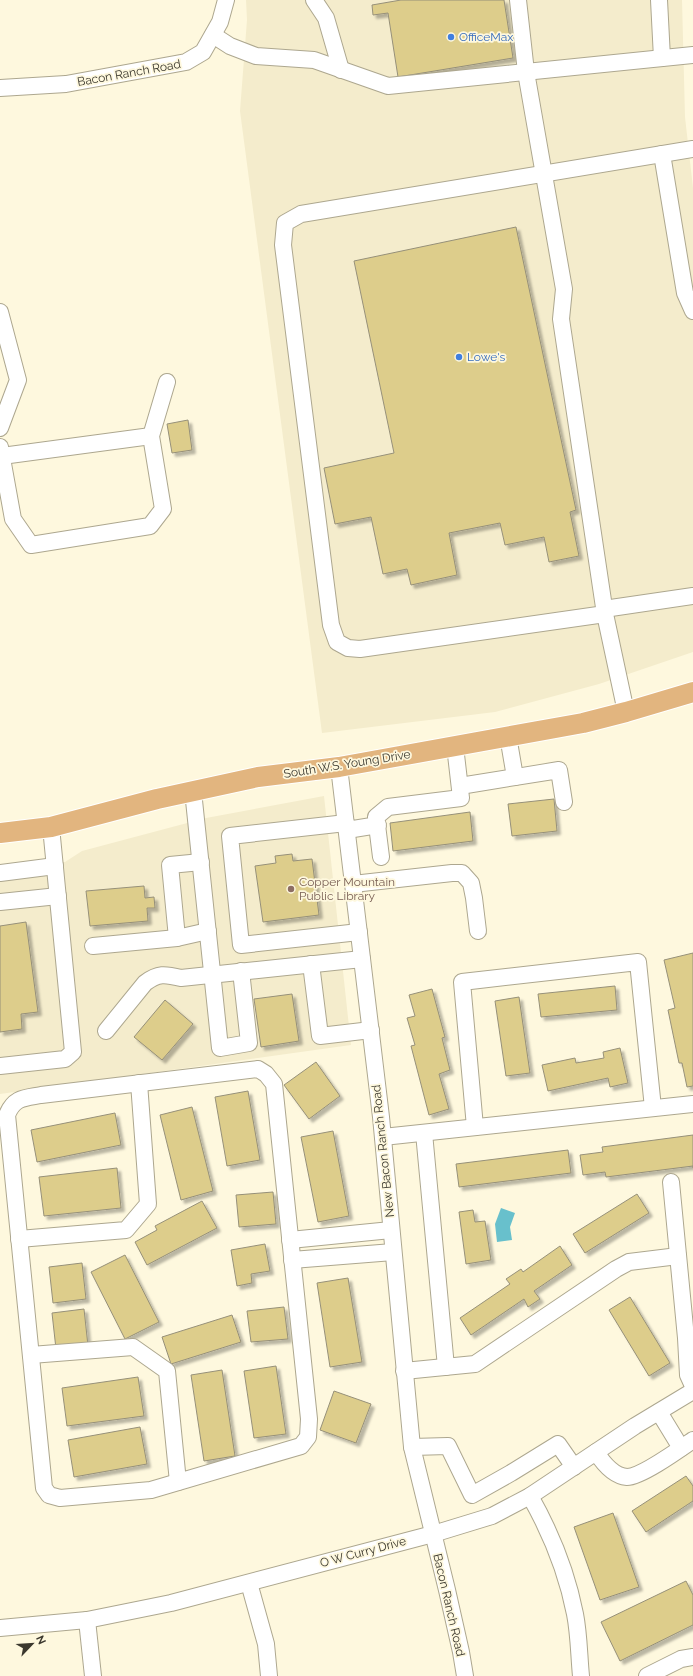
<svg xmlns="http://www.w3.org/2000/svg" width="693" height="1676" font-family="Raleway,sans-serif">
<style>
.built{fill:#f4eccc}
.water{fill:#68c0cc}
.building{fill:#ddcd8b;stroke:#969079;filter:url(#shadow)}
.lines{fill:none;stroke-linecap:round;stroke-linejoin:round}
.minor-casing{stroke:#ada78f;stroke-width:18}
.major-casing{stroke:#fff;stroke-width:22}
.minor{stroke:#fff;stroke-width:16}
.major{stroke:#e2b57f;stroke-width:20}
.shop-dot{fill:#3f7fe0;stroke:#fef8de;stroke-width:1.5}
.education-dot{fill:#8d6e63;stroke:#fef8de;stroke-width:1.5}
.labels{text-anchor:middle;stroke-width:3.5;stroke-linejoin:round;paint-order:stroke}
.shop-label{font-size:12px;fill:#366cbe;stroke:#fef8de;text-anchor:start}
.street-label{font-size:12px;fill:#3b382e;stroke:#fef8de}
.education-label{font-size:12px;fill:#785e54;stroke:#fef8de;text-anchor:start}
</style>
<defs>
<filter id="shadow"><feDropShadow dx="3.5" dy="3.5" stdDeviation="1" flood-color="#0004"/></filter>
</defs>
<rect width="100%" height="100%" fill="#fef8de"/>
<g class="built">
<path d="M246 0H682L685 117 693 188V652L599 684 495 712 322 733 240 111 247 20Z"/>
<path d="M324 796 351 1045 0 1094V868L65 862 82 851 206 818Z"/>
</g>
<path class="water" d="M501 1208 515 1213 510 1227 512 1240 497 1242 495 1224Z"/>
<g class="building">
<path d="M401 0H504L513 58 398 77 388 13 373 15 372 5Z"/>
<path d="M516 227 576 510 570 512 579 556 549 562 544 537 505 545 500 523 449 533 457 575 411 585 407 569 383 574 371 517 335 524 324 468 394 453 354 261Z"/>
<path d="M188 420 192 450 172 453 167 424Z"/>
<path d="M554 799 557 831 512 836 508 804Z"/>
<path d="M470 812 473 841 393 851 390 823Z"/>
<path d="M292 854 293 861 312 859 319 915 263 922 255 866 276 863 275 856Z"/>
<path d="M144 886 145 898 154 897 155 908H147L148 921 90 926 86 891Z"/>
<path d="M26 922 38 1012 21 1014 22 1029 0 1032V926Z"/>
<path d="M693 953V1086L687 1087 682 1063H679L668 1010 675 1008 664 960Z"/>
<path d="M615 986 617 1010 541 1017 538 994Z"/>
<path d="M432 989 445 1037 442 1038 450 1070 439 1074 449 1109 429 1115 411 1046 415 1045 407 1018 415 1016 409 995Z"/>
<path d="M292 994 299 1041 261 1047 254 999Z"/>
<path d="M519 997 530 1073 506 1076 495 1001Z"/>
<path d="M165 1000 193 1024 162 1060 134 1037Z"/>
<path d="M620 1048 628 1083 610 1087 608 1078 548 1091 542 1065 575 1058 576 1063 604 1058 603 1052Z"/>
<path d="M316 1062 340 1096 309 1119 284 1085Z"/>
<path d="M248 1091 260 1160 227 1166 215 1097Z"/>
<path d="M192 1107 213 1191 181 1200 160 1115Z"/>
<path d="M115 1113 121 1145 37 1162 31 1130Z"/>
<path d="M333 1131 349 1216 318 1222 301 1137Z"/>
<path d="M693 1135V1168V1166L606 1177 605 1172 583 1175 580 1155 603 1152 602 1147Z"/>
<path d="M568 1150 571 1173 459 1187 456 1164Z"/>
<path d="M117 1168 121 1208 44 1216 39 1177Z"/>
<path d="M273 1192 276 1224 239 1227 236 1195Z"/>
<path d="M637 1194 649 1213 585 1253 573 1234Z"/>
<path d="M202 1201 217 1228 147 1265 135 1242 157 1230 155 1226Z"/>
<path d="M473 1210 475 1222 485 1221 491 1260 466 1264 459 1212Z"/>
<path d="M265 1244 270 1271 251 1274 252 1283 237 1286 231 1250Z"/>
<path d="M560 1246 572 1265 534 1291 540 1299 528 1307 524 1299 471 1335 460 1318 510 1284 506 1279 521 1269 523 1272Z"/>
<path d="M125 1255 159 1322 125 1339 91 1272Z"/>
<path d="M82 1263 86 1299 53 1303 49 1267Z"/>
<path d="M348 1278 362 1362 330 1367 317 1283Z"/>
<path d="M630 1297 670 1363 649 1376 609 1310Z"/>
<path d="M284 1307 288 1339 251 1342 247 1311Z"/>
<path d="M84 1309 88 1346 56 1349 52 1313Z"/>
<path d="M232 1315 241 1342 171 1364 162 1337Z"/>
<path d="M276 1366 286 1434 254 1438 244 1371Z"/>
<path d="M222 1370 235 1456 204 1461 191 1375Z"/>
<path d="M138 1377 144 1416 67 1426 62 1388Z"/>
<path d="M334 1391 371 1404 356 1443 320 1430Z"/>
<path d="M140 1427 147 1464 74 1477 68 1440Z"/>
<path d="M686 1476 693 1486V1501L646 1532 632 1511Z"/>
<path d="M613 1513 639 1587 600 1600 574 1527Z"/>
<path d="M686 1581 693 1595V1625L620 1661 601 1622Z"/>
</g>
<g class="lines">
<g class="minor-casing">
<g id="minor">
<path d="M314 0 326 18 341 70"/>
<path d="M518 0 526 72 564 289 561 319 605 614 626 712"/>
<path d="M659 0 662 58"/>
<path d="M213 35 230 46 256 56 314 60 388 86 693 55"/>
<path d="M0 88 66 84 186 62 203 52 220 22 226 0"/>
<path d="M662 154 685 293 693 311"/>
<path d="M0 312 18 380 0 428"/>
<path d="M0 447 13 519 31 545 150 526 163 509 151 436 167 382"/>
<path d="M2 456 151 436"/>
<path d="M604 609 693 596"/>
<path d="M605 614 360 649 348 648 337 642 331 625 283 245 285 223 301 214 693 149"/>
<path d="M508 736 515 777"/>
<path d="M339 767 381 1117 412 1447 447 1590 461 1652 465 1676"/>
<path d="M460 786 559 770 564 802"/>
<path d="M193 791 220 1048 249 1043 241 971"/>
<path d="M346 823 230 836 241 945 359 932"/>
<path d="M347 830 378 825"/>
<path d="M381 857 376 817 388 807 461 798 455 746"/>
<path d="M0 873 55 866"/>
<path d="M353 884 452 873H462L471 883 474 898 478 931"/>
<path d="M0 902 58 896"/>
<path d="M177 938 170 865 201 862"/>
<path d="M93 946 177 938 208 931"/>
<path d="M311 964 320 1036 371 1030"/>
<path d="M106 1031 145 983C158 973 165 974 181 978L362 959"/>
<path d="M0 1066 65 1059 73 1052 51 827"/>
<path d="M258 1069 266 1074 274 1084 309 1419 308 1437 301 1446 151 1490 60 1498 49 1495 44 1488 7 1115C14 1097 25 1098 41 1095Z"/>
<path d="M475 1127 462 982 638 962 653 1108"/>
<path d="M424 1133 446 1367"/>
<path d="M383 1137 693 1104"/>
<path d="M671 1182 686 1338 688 1375 693 1386"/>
<path d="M19 1239 126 1230 148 1204 139 1083"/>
<path d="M290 1240 391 1230"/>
<path d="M292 1260 393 1252"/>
<path d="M31 1355 133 1347 167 1371 178 1482"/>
<path d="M404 1371 475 1364 616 1269 629 1262 678 1256"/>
<path d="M659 1412 681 1448"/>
<path d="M412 1447 448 1446 472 1495 511 1473 558 1444 574 1467"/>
<path d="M596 1452C603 1463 613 1476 627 1477 641 1477 680 1449 693 1440"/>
<path d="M530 1496C551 1533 567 1573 575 1614 579 1634 579 1656 581 1676"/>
<path d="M249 1583 266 1644 269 1676"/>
<path d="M87 1620 93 1676"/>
<path d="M0 1628 87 1620 171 1603 433 1534 492 1516 530 1496 635 1426 693 1391"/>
<path d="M647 1676 681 1659 693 1657"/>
</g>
</g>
<g class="major-casing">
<path id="major" d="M0 833 51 827 157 799 258 777 339 767 583 723 626 712 693 692"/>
</g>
<use href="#minor" class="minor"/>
<use href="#major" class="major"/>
</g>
<g class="shop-dot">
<circle cx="451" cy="37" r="4"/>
<circle cx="459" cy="357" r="4"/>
</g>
<circle class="education-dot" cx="291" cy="889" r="4"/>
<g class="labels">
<g class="shop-label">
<text x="459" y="41">OfficeMax</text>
<text x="467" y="361">Lowe's</text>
</g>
<g class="street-label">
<text transform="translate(129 73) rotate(-10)" y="4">Bacon Ranch Road</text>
<text transform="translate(347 764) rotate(-9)" y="4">South W.S. Young Drive</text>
<text transform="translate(383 1151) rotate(-96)" y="4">New Bacon Ranch Road</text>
<text transform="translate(363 1552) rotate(-15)" y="4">O W Curry Drive</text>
<text transform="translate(449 1605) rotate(77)" y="4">Bacon Ranch Road</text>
</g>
<g class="education-label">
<text x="299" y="886">Copper Mountain<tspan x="299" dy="14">Public Library</tspan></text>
</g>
</g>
<g transform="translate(32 1644) rotate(65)" stroke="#fef8de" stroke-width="3" paint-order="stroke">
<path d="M0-3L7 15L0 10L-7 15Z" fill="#3b382e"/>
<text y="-6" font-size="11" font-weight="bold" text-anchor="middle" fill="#3b382e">N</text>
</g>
</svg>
